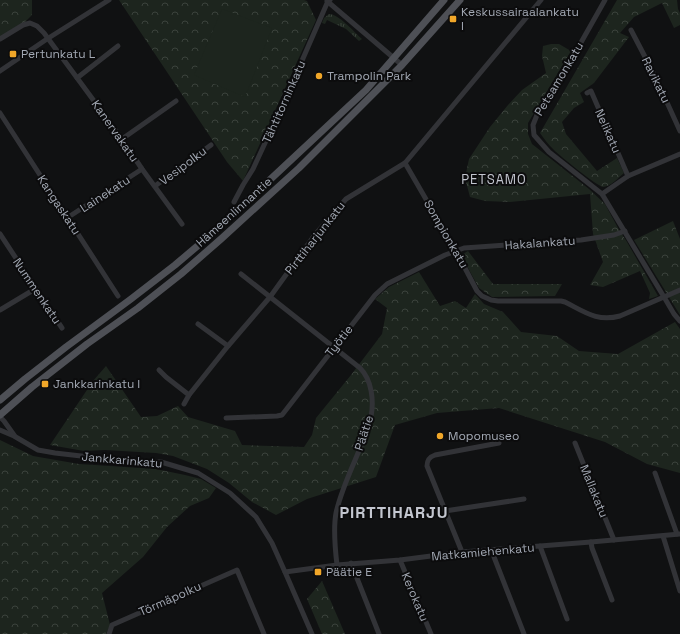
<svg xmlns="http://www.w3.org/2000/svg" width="680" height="634" font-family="'Space Grotesk',sans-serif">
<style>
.grass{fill:url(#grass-tufts)}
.forest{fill:url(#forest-crowns)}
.pitch{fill:#1d251e}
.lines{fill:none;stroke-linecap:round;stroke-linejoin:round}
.minor{stroke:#323337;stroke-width:5}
.major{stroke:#4e5056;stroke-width:7}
.poi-dot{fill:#f1a729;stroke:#0c0c0d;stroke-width:1.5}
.labels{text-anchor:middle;stroke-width:4;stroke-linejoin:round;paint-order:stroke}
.poi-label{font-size:12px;fill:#a2a8b3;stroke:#0c0c0d;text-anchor:start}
.street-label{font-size:12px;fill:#a2a8b3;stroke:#0c0c0d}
.neighbourhood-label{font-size:13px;letter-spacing:1px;fill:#c3c6cf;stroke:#0c0c0d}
.district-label{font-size:16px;font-weight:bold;letter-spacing:1px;fill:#c3c6cf;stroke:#0c0c0d}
</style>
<defs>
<pattern id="grass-tufts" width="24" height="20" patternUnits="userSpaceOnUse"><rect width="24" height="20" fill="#1d251e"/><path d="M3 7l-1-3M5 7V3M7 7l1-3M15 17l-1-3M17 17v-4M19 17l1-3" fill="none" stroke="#3b423c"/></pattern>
<pattern id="forest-crowns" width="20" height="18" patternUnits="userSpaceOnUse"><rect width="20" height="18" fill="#1d251e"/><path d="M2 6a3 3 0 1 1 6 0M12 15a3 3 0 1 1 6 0" fill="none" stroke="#3b423c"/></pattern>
</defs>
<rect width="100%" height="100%" fill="#101112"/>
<path class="grass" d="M329 14C339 14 354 32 362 39L359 41 346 29 327 20 325 24 322 23 324 18Z"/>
<g class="forest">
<path d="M0 0H32V15L24 23 0 37Z"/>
<path d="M119 0H304L307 1 316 20 243 181 227 162Z"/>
<path d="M617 0H677L678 9 680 13V25L674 28 662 3 634 17 620 33 629 37 594 83 580 93 584 102 574 108 562 122 566 134 597 171 617 158 624 173C618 178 610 187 603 187 597 186 560 156 554 150 548 144 544 139 540 133Z"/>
<path d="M551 44H559L571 51 528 123V134L532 144 589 189 605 204 618 228 627 242 658 296 649 299 650 293 640 271 603 287 590 285 603 262 593 234 590 194 510 202 485 201 470 197 465 178 469 159 490 127 508 105 522 90 546 73 542 56 543 46Z"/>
<path d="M673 221 680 239V315L634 240Z"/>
<path d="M468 251 493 284H562L555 296 492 297 479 288 462 257 463 254Z"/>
<path d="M419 272 440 306 455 301 466 308 475 294 484 304 503 312 521 332 557 336 579 351 618 354 675 322 680 329V473L647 464 605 442 499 408 437 413 395 425 376 477 307 499 276 515 252 502 229 483 207 469 173 456 156 453 105 450 84 451 50 445 93 381 106 366 141 417 157 416 178 406 188 417 235 431 242 445 304 447 312 435 316 418 351 375 382 334 387 308 375 299 389 287Z"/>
<path d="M0 440 33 456 79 464 156 469 185 475 201 479 216 488 209 498 190 506 167 527 143 557 102 593 110 625 106 634H0Z"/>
<path d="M322 581 345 634H322L307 599Z"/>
</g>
<path class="pitch" d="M222 9 272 28 245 97 194 75Z"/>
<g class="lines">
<g class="minor">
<path d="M605 0 570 62 537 115 533 125 534 135 549 152 602 194 664 297 674 314 680 321"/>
<path d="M327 1 402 65"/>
<path d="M631 30 655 76 680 131"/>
<path d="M0 39 23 25 30 23 37 26 44 33 122 139 142 169 182 224"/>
<path d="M0 71 47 39 109 0"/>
<path d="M77 78 118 46"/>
<path d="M587 93 591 91 628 176"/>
<path d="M0 113 118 296"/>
<path d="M122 139 176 101"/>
<path d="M405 163 456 251 477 291 482 296 491 300 498 301H561L565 302C585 312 597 322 620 316L680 290"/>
<path d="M155 186 211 145"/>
<path d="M602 194 628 176 680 154"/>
<path d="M234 202 243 185 253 169 284 102 328 1 330 0"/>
<path d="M67 218 142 169"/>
<path d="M0 234 62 328"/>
<path d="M241 274 360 368C372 380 374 401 371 417 369 427 364 437 361 446 352 468 341 490 336 513 333 529 335 548 337 565"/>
<path d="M0 310 35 289"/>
<path d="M198 324 228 346"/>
<path d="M159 370 166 377 189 395"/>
<path d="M184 404 189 395 228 346 270 297 314 236 346 199 405 163 541 0"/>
<path d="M0 417 4 421 14 435"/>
<path d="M226 418 277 416 282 415 375 295 387 284 445 255 464 248 581 240 614 235 625 231"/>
<path d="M0 430 14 436 38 450 55 453 116 460 161 462 198 473 230 493 256 517 272 543 285 572 312 634"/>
<path d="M575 443 614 540"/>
<path d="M655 473 677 534"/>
<path d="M445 511 524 499"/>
<path d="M663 536 680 591"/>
<path d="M591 542 592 548 612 600"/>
<path d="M540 546 567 619"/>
<path d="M493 550 494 557 524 634"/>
<path d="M462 552 427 466C427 460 429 457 435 455L499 443"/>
<path d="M400 560 431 634"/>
<path d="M351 563 379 634"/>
<path d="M285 572 337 565 400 560 462 552 591 542 680 534"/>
<path d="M109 634 112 625 237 570 264 634"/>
</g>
<g class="major">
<path d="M0 400 25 379 66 347 131 299 175 265 214 232 366 90 444 0"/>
<path d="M0 415 32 387 87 344 138 308 181 274 221 239 299 168 402 65 460 0"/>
</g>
</g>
<g class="poi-dot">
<rect x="449" y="15" width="8" height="8" rx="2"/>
<rect x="9" y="50" width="8" height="8" rx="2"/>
<circle cx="319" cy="76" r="4"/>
<rect x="41" y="380" width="8" height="8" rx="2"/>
<circle cx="440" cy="436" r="4"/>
<rect x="314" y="568" width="8" height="8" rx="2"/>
</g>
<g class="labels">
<g class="poi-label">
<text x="461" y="16">Keskussairaalankatu<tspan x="461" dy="14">I</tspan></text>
<text x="21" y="58">Pertunkatu L</text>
<text x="327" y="80">Trampolin Park</text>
<text x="53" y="388">Jankkarinkatu I</text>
<text x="448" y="440">Mopomuseo</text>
<text x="326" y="576">Päätie E</text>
</g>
<g class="street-label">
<text transform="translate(559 79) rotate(-59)" y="4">Petsamonkatu</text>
<text transform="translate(656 80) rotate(64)" y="4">Ravikatu</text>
<text transform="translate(284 102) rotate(-66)" y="4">Tähtitorninkatu</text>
<text transform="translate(115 131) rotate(55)" y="4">Kanervakatu</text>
<text transform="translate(608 131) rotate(66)" y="4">Nelikatu</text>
<text transform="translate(183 166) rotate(-37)" y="4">Vesipolku</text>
<text transform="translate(105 194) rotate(-33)" y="4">Lainekatu</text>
<text transform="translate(59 205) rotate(57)" y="4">Kangaskatu</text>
<text transform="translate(234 212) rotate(-42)" y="4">Hämeenlinnantie</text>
<text transform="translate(446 234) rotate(60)" y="4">Sompionkatu</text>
<text transform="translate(315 238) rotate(-52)" y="4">Pirttiharjunkatu</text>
<text transform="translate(540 243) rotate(-4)" y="4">Hakalankatu</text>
<text transform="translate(37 291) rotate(56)" y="4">Nummenkatu</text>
<text transform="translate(339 341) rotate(-52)" y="4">Työtie</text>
<text transform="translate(364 433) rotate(-72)" y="4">Päätie</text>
<text transform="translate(122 460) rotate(5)" y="4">Jankkarinkatu</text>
<text transform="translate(594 491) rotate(68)" y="4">Mallakatu</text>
<text transform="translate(483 552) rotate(-5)" y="4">Matkamiehenkatu</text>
<text transform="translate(415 597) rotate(67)" y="4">Kerokatu</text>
<text transform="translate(170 599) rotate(-24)" y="4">Törmäpolku</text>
</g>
<g class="neighbourhood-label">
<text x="494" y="184">PETSAMO</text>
</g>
<g class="district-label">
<text x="394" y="518">PIRTTIHARJU</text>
</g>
</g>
</svg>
